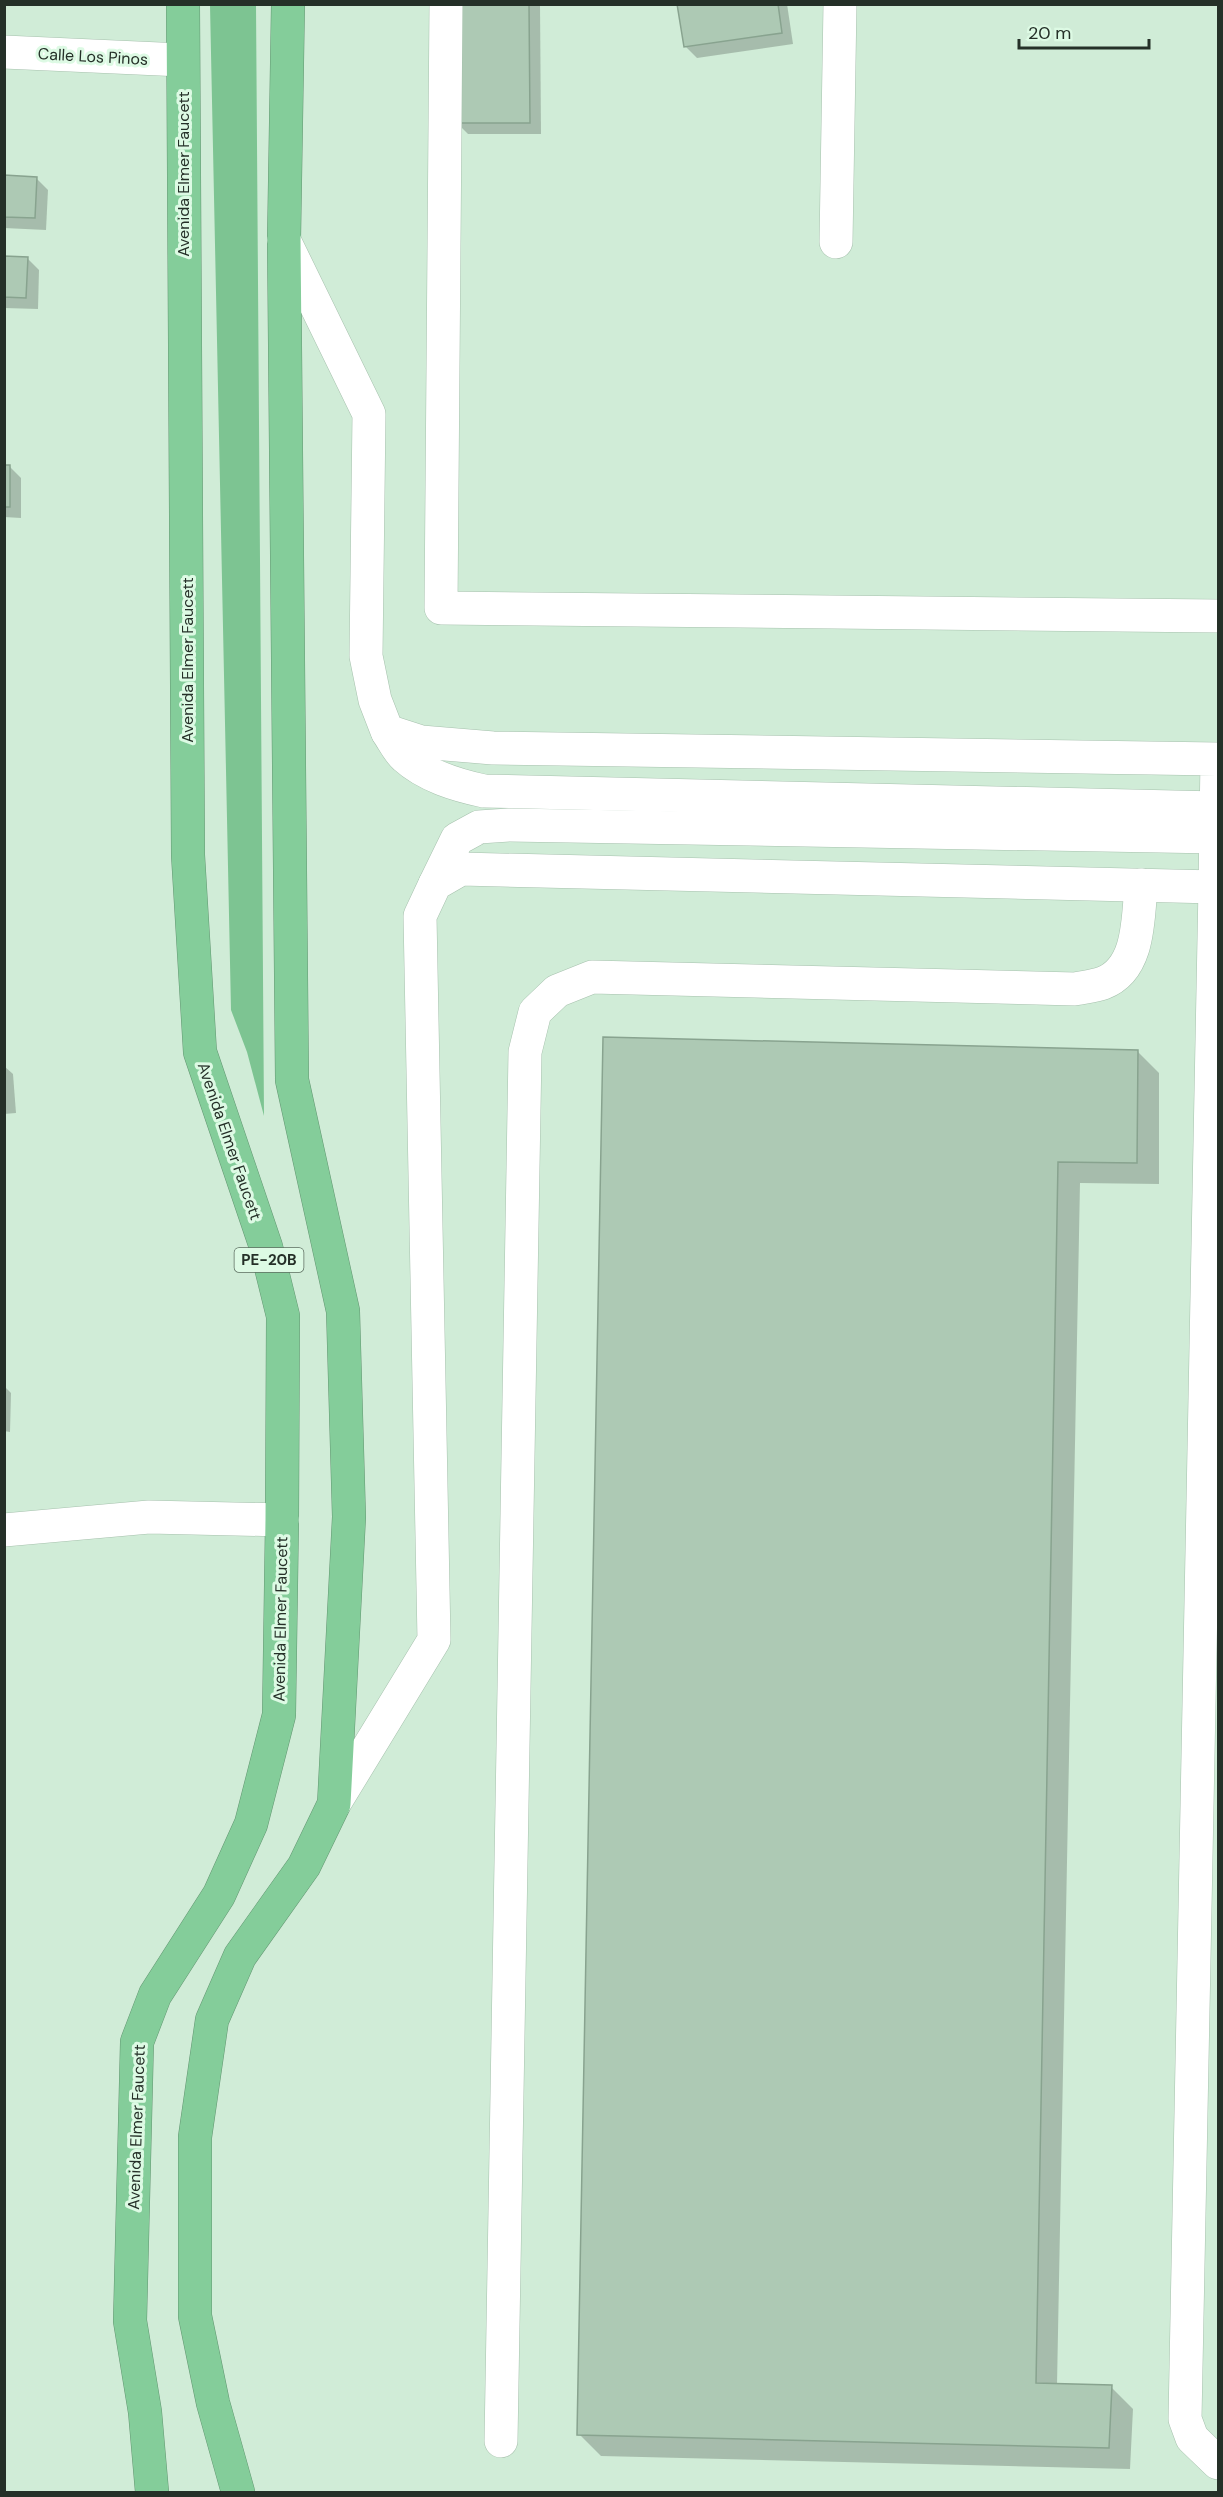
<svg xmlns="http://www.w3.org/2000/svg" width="1223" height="2497" font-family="'DM Sans',sans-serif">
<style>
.green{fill:#7dc492}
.shadow{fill:#0003}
.building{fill:#adc9b4;stroke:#88a38f;stroke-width:1.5}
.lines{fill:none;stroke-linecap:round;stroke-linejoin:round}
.minor-casing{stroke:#a6c1ad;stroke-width:34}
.highway-casing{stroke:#639672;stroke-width:34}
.minor{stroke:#fff;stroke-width:33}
.highway{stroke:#84cd9a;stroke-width:33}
.labels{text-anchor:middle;stroke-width:6;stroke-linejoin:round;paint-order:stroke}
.shield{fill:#ddfae4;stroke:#5c6d60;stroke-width:1.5}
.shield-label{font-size:15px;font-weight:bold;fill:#253028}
.street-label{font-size:16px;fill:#253028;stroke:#ddfae4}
</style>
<rect width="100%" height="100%" fill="#d0ecd7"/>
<path class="green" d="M210 5H256L264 1116 247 1052 231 1010Z"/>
<g class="shadow">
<path d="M455 4H540L541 134H468L456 122Z"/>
<path d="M679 4H787L793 44 697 58 685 46Z"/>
<path d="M4 177 36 178 48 190 46 230 4 228Z"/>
<path d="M4 257 27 258 39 270 38 309 4 308Z"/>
<path d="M4 467H10L21 478V518L4 517Z"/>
<path d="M604 1039 1137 1051 1159 1073V1184L1080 1183 1057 2385 1111 2387 1133 2409 1130 2469 601 2456 579 2434Z"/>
<path d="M4 1066 13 1074 16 1113 4 1114Z"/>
<path d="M4 1386 11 1393 10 1432 4 1431Z"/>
</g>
<g class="building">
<path d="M454 4H529L530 123H454Z"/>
<path d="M677 4H778L782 33 684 47Z"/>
<path d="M4 175 37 177 35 218 4 217Z"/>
<path d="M4 256 28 257 26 298 4 297Z"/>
<rect x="4" y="465" width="6" height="42"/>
<path d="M603 1037 1138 1050 1137 1163 1058 1162 1036 2383 1112 2385 1109 2448 577 2435Z"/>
</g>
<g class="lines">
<g class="minor-casing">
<g id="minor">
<path d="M446 4 441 608 1218 616"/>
<path d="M4 52 182 60"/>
<path d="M284 240 369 414 366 656 375 700 387 731 421 742 493 748 1217 759 1215 887 461 869 435 884 420 916 434 1640 334 1804"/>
<path d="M836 242 840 4"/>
<path d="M388 733C393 740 398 751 405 757 426 776 456 785 484 791L1217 808"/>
<path d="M435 884 457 839 479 827 509 825 1216 837"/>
<path d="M1215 887 1185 2419 1192 2438 1218 2463"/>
<path d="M4 1530 149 1517 282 1520"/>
<path d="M501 2441 525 1052 535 1012 557 991 592 977 1075 989C1084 987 1095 986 1103 983 1140 969 1138 918 1141 885"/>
</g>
</g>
<g class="highway-casing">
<g id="highway">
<path d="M152 2492 145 2412 130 2321 137 2042 155 1995 219 1895 251 1824 279 1715 282 1520 283 1316 266 1247 200 1052 188 855 183 4"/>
<path d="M238 2492 213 2403 195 2316V2137L212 2020 240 1956 304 1866 334 1804 349 1517 343 1311 292 1080 284 240 288 4"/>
</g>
</g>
<use href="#minor" class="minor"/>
<use href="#highway" class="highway"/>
</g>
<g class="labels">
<rect class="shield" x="234.5" y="1248" width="69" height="24" rx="4.5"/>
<g class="shield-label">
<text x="269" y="1265">PE-20B</text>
</g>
<g class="street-label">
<text transform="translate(93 56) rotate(3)" y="6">Calle Los Pinos</text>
<text transform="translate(183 174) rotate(-90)" y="6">Avenida Elmer Faucett</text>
<text transform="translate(187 660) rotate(-90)" y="6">Avenida Elmer Faucett</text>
<text transform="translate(230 1141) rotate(71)" y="6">Avenida Elmer Faucett</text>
<text transform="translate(280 1619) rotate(-89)" y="6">Avenida Elmer Faucett</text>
<text transform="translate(136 2127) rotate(-88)" y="6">Avenida Elmer Faucett</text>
</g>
</g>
<rect width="1223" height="2497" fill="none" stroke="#253028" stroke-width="12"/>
<path d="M1019 39v9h130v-9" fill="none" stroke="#253028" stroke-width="3"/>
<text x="1028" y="39" font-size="18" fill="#253028" stroke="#ddfae4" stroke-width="4.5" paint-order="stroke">20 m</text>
</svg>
